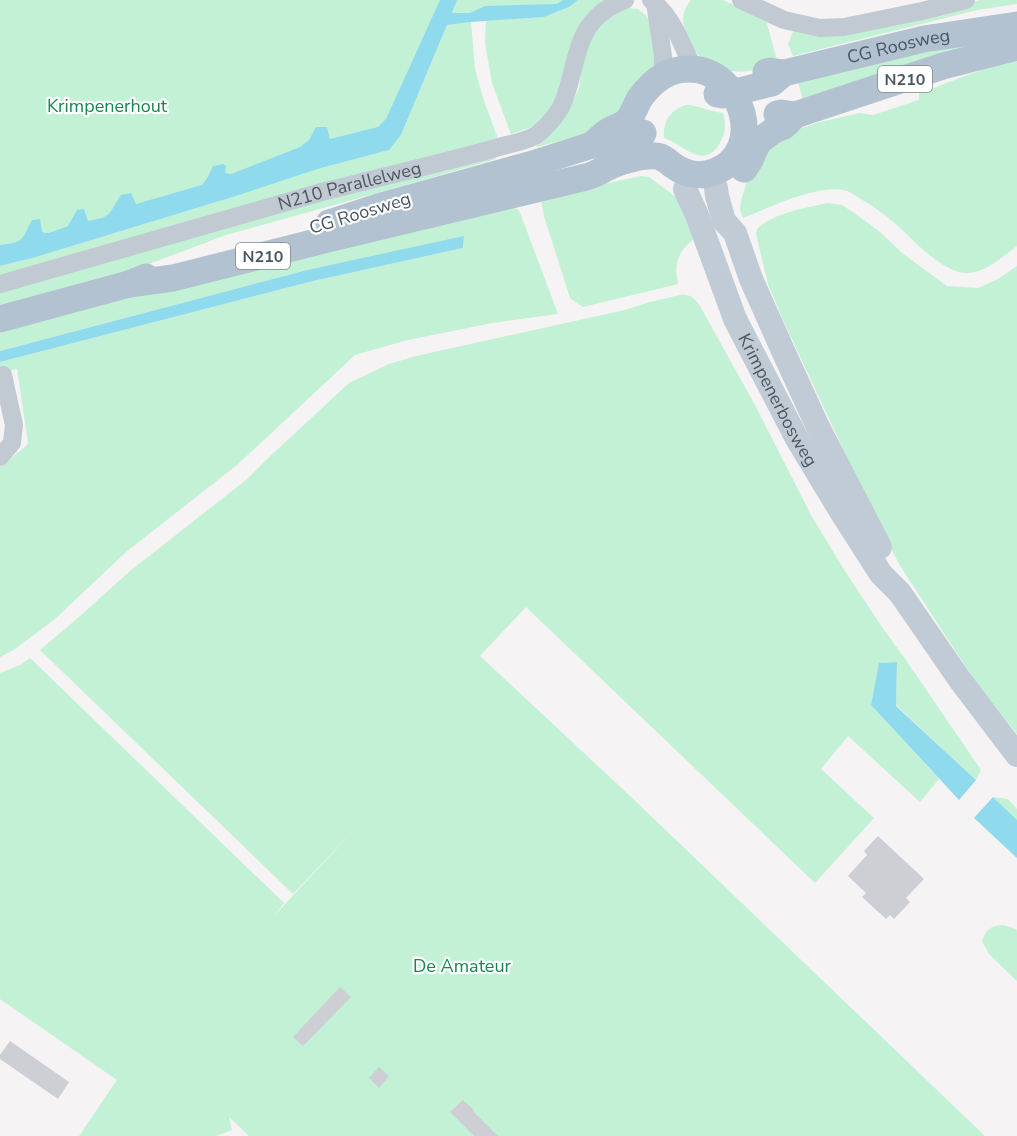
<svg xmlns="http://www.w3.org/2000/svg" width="1017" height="1136" font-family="'Nunito Sans',sans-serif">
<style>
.green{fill:#c3f1d5}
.water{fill:#90daee}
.building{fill:#cdcfd5}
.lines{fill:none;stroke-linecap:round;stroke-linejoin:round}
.minor{stroke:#c1cad2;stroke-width:18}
.secondary{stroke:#c1cbd6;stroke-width:24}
.primary{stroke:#b3c2d1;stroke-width:27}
.labels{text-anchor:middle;stroke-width:4.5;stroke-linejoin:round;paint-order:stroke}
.shield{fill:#fff;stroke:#808990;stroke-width:1.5}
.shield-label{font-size:16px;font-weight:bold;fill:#4a5661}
.street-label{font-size:18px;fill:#4a5661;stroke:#fff}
.park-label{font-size:18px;fill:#17864f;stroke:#fff}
</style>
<rect width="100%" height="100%" fill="#f5f3f3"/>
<g class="green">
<path d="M0 0H570L560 6 440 17 384 135 0 248Z"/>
<path d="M578 0H608L560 101 541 124 511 134 492 83 485 43 486 21 544 17 569 7Z"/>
<path d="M691 0H723L766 20 778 64C764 68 748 73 732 71 723 70 709 64 702 58 696 54 694 49 691 43 683 27 678 16 691 0Z"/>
<path d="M980 0H1017V4L977 10 793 56 788 44 795 27 926 13Z"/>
<path d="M627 8 638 9 646 16 650 22 656 58 653 69 606 127 578 136 537 147 535 142 571 106 579 88 584 54 596 31 604 21Z"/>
<path d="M471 22 475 69 483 98 498 139 0 277V266L36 257 236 196 321 168 389 150 401 135 447 25Z"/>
<path d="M1017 32 803 100 798 82 882 59Z"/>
<path d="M1017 61V246C1003 256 988 271 970 273 946 276 913 240 896 224 884 214 872 205 859 198 854 195 848 190 843 190 816 185 768 208 743 218L740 210 741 201 748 178 762 154 787 133 820 122 860 113 873 115 919 100V94C951 81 983 68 1017 61Z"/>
<path d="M686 105C699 105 710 112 723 113 726 123 726 132 721 141 704 173 684 144 664 138 663 121 670 110 686 105Z"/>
<path d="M495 155 496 159 395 188 226 235 125 273 0 307V290L391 176Z"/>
<path d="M642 176 649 177 680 200 697 236C679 251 673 261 678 284L583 307 570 298 544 216 541 200 612 182Z"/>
<path d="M828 203 842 205 857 215 880 232 902 253 947 286 978 288 998 279 1017 266V734L975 681 899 564 873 513 783 320 768 284 756 234 757 229C773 213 806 208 828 203Z"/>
<path d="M515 208 519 210 558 314 492 323 408 340 355 355 237 465 126 552 55 619 15 649 0 657V467L26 446 28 443 17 369 0 372V362L313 281 463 248 464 237 307 270 0 351V330L291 253Z"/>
<path d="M680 295C691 294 694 298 700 306L756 407 811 515 843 568 882 627 908 663 981 770 976 780 896 705 897 662 879 663 871 705 939 779 920 802 848 736 821 769 874 818 815 883 526 607 480 656 629 795 985 1136H249L229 1117 232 1130 216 1136H79L117 1080 0 999V673L20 665 30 658 284 903 274 916 356 828 293 894 40 650 79 617 130 571 246 480 265 461 349 383 389 364 416 356 625 310 650 302Z"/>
<path d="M993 797 1008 799 1017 809V820Z"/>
<path d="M1002 925 1011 927 1017 930V981L989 954 982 941C986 930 990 926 1002 925Z"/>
</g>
<g class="water">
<path d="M440 0H457L452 13H470L485 6 557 4 563 0H578L569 7 544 17 471 22 447 25 401 135 389 150 321 168 236 196 36 257 0 266V245C6 244 16 244 21 239 26 235 28 226 32 220L40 219 42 231 44 233H49L68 226 77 210 84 209 88 221C114 216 107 215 121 195L131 193 136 204 202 185 208 177 213 166 223 164 226 166 225 173 231 174 300 147 309 140 316 127H327L330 139 378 127 386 119Z"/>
<path d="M464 236 463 248 313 281 0 362V351L307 270Z"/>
<path d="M897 662 896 706 976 780 959 800 871 705 879 663Z"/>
<path d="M993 797 1017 820V858L974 818Z"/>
</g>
<g class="building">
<path d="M878 836 924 879 906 898 910 902 894 919 890 915 886 919 862 897 866 893 848 876 867 855 864 851Z"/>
<path d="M340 987 351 997 303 1046 293 1037Z"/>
<path d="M10 1041 69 1082 58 1099 0 1059V1055Z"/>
<path d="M379 1067 389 1076 379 1088 369 1078Z"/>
<path d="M463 1100 474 1110 473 1111 498 1136H474L450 1112Z"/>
</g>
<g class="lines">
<g class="minor">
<path d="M651 0C674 18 681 44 694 69"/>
<path d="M741 0 784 20 820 28 844 27 922 11 966 0"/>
<path d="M655 3 663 56V76"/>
<path id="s1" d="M0 284 322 192C380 177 438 164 496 148 508 144 530 141 539 133 548 125 560 112 564 100 580 57 574 19 625 0"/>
<path d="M0 457 12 443 14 425 3 375"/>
</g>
<g class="secondary">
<path d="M716 188 717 196 724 221 735 233 751 279 784 353 817 425 880 547"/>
<path id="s2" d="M685 189 697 215 735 319 796 437 840 510 881 574 900 593 960 680 1017 755"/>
</g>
<g class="primary">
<path id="s3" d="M766 72 770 71 784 73 924 39 1017 25"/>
<path d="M717 94 723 95 772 83 784 73"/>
<path d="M777 114 781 113 795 115 943 66 1017 47"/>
<path d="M744 169 750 160 758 142 774 130 784 126 795 115"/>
<path d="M329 223 378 207 529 165 592 145H609L626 140 643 133"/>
<path d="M129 284 173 278 324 240 586 177C598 174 604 168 615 164 625 160 645 155 655 156 662 156 666 160 671 164 684 174 698 178 714 172 768 152 743 69 689 69 680 69 671 71 663 76 654 81 646 90 640 98 635 106 633 116 626 122 620 127 612 128 606 133 601 136 597 141 592 145"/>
<path d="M0 319 129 284 146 277"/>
</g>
</g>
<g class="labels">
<g class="shield">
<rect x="878" y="66" width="54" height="26" rx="4.5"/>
<rect x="236" y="243" width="54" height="26" rx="4.5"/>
</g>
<g class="shield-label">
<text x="905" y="85">N210</text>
<text x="263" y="262">N210</text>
</g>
<g class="street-label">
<text dy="6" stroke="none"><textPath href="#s3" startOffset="136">CG Roosweg</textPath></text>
<text dy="6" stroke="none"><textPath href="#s1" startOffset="363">N210 Parallelweg</textPath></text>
<text transform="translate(360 213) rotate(-17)" y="6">CG Roosweg</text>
<text dy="6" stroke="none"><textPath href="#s2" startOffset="231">Krimpenerbosweg</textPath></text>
</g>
<g class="park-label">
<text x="107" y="112">Krimpenerhout</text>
<text x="462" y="972">De Amateur</text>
</g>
</g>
</svg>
